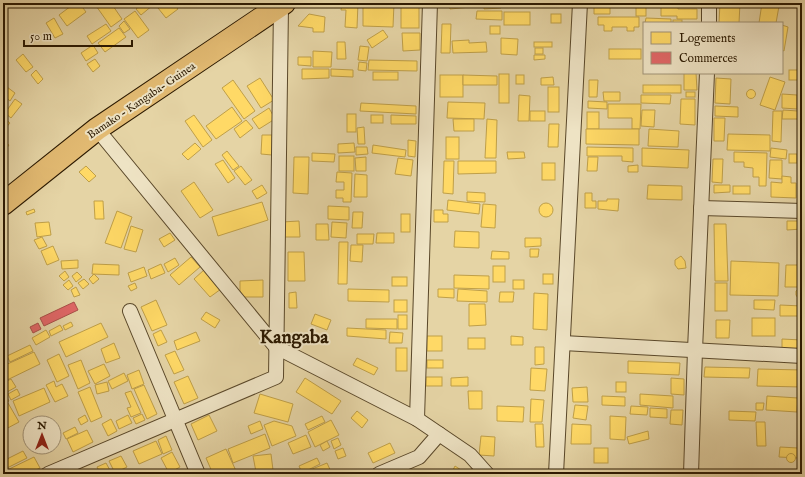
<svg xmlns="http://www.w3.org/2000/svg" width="805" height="477" font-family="'IM FELL English',serif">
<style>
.homes{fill:#ffd966;stroke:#bf9f48}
.shops{fill:#e06666;stroke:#aa4f48}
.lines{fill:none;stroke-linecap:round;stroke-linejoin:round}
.minor-casing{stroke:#5a482a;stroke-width:16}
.primary-casing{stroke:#2b1901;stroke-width:24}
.minor{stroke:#eee3c4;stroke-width:14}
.primary{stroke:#e2ba72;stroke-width:22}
.labels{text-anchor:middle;stroke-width:4;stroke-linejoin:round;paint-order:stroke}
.street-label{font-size:11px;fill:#2b1901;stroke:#eee3c4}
.town-label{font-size:19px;font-weight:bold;fill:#2b1901;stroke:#eee3c4}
</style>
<rect width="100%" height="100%" fill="#e5d4a5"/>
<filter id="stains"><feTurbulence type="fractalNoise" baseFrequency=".005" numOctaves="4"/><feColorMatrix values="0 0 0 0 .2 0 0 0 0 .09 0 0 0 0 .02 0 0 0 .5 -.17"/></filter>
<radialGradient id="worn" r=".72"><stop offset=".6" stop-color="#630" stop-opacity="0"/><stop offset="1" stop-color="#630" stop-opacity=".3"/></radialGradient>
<g class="homes">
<path d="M75 3H89L83 8 86 12 67 26 59 15Z"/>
<path d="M94 3H111L122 19 111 27Z"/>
<path d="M143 3H152L153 5 141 15 136 9Z"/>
<path d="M154 3H173L178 9 166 18Z"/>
<path d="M342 3H358L357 28 345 27 346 10H341Z"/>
<path d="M363 3H394L393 27 363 26Z"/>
<rect x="401" y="3" width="18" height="25"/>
<path d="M449 3H480L481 6 450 9Z"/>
<path d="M484 3H501V8L484 9Z"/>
<path d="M594 3H615V4H610V14H594Z"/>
<rect x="636" y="3" width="10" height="13"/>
<path d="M661 3H678V9H697V19H677V16H661Z"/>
<path d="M720 3H740L739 23H719Z"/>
<path d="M762 3 779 6 776 23H759Z"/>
<path d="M135 11 149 30 138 38 124 19Z"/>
<path d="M477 11H502V20L476 19Z"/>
<rect x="504" y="12" width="26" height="13"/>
<path d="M309 14 325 17 324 32H313V28L298 26Z"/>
<rect x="551" y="14" width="10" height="9"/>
<path d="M598 17H639V27H634V31H627V27H612V31H604V25H598Z"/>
<path d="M54 18 63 34 55 38 46 23Z"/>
<path d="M646 18 671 19V23H645Z"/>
<rect x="673" y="20" width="9" height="3"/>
<path d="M124 21 130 29 124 33 119 26Z"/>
<path d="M106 24 111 31 92 44 87 36Z"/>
<path d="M442 24H451L450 53H441Z"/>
<path d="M782 25 788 27 784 51 782 50Z"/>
<rect x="490" y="26" width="10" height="8"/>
<path d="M119 28 126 37 105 52 98 43Z"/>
<path d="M383 30 388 37 372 48 367 40Z"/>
<path d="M402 33H420V50L403 51Z"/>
<path d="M501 38 518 39 517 55 501 54Z"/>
<path d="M469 40V43L486 42 487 52 453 53 452 41Z"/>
<path d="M337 42H345L346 59H337Z"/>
<rect x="534" y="42" width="18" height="5"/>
<path d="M93 45 98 53 86 61 81 53Z"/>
<path d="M360 46 369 47 367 61 358 60Z"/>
<rect x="535" y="48" width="8" height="6"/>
<rect x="609" y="49" width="32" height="10"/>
<path d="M313 51 332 52 331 67H313Z"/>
<path d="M23 54 33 67 26 72 16 60Z"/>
<path d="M534 55H545V59L534 60Z"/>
<path d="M298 57H311V66L298 65Z"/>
<path d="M95 59 100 66 93 72 87 64Z"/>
<path d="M369 60 417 61V71L368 70Z"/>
<path d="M359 62 367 63 366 71 358 70Z"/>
<path d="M302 69H329V78L302 79Z"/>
<path d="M331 69 353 70V77L331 76Z"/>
<path d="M36 70 43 79 38 84 31 75Z"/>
<rect x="789" y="70" width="13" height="10"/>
<rect x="373" y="72" width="25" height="8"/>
<path d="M684 73H696L697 90H684Z"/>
<rect x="499" y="74" width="10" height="29"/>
<rect x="440" y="75" width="23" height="22"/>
<path d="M463 75 497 76V85H463Z"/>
<rect x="516" y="75" width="8" height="9"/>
<path d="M553 77 554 85H541V78Z"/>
<path d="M770 77 785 82 775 110 760 105Z"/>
<path d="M260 78 274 100 261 108 247 86Z"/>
<path d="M716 78 731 79 730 104 715 103Z"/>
<path d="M233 80 255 111 244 119 222 88Z"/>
<path d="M589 80H598L597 97H589Z"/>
<path d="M3 84 15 93 10 101 3 95Z"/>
<rect x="643" y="85" width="38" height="8"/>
<rect x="548" y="87" width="11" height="25"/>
<circle cx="751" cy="94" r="4.5"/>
<path d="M603 92H620V101H604Z"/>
<rect x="686" y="92" width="9" height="5"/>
<path d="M782 94 797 95V109L782 108Z"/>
<path d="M519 95 530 96 529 121H518Z"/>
<path d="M641 95H671L670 104 641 103Z"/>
<path d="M800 95H802V109H799Z"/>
<path d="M15 99 22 104 11 118 5 113Z"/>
<path d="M681 99H695V125L680 124Z"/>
<path d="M588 101 607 102V109L588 108Z"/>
<path d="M448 102 485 103 484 119 447 118Z"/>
<path d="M361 103 416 106V114L360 111Z"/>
<path d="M608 104H641L640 129H632V118H608Z"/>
<path d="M715 106 738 107V117L715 116Z"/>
<path d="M232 107 242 121 216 139 206 126Z"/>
<path d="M269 108 275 119 259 129 252 119Z"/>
<path d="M642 110H655L654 127 641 126Z"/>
<path d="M783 110 798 111V119H782Z"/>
<rect x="530" y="111" width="15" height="10"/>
<path d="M773 111H782L781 142 772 141Z"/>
<rect x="587" y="112" width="12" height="17"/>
<rect x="347" y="114" width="9" height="18"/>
<path d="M194 115 212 140 203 147 185 121Z"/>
<rect x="371" y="115" width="12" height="8"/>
<path d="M391 115 416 116V124H391Z"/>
<path d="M4 118 10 123 3 131V119Z"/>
<path d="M714 118H725L724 141H714Z"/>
<path d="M453 119H474V131H454Z"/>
<path d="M487 119 497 120 496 158H485Z"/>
<path d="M246 120 253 128 240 138 234 129Z"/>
<path d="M549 124H559L558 147H548Z"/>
<path d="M364 127 365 144H358L357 128Z"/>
<path d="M586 129H639V145L586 144Z"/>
<path d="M649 129 679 131 678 147 648 146Z"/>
<path d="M728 134 770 135V151L727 150Z"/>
<path d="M262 135H272V155L261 154Z"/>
<rect x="446" y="137" width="13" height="22"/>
<path d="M408 140 416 141 415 157 408 156Z"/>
<path d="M3 141 9 145 3 153Z"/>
<path d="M195 143 201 149 188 160 182 154Z"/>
<path d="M354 143 355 152 338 153V144Z"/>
<path d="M373 145 406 150 405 157 372 153Z"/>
<path d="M356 147H367L368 154 356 155Z"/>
<path d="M587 147 633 148V162L622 161V156H587Z"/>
<path d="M642 148 689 150 688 168 642 166Z"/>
<path d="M771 148 787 150 786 159 770 157Z"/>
<path d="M227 151 239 166 233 170 222 155Z"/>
<path d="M507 152H524L525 158 508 159Z"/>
<path d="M734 152 767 153 766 186H759V177H753V168L744 167V162H734Z"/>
<path d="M312 153 335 154 334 162 312 161Z"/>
<rect x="789" y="154" width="8" height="9"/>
<rect x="339" y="156" width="15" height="15"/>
<path d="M294 157H309L308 194 293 193Z"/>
<path d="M366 157V171H356L355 158Z"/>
<path d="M588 157H598L597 171H587Z"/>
<path d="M398 158 413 160 411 176 395 174Z"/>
<path d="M713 159H723L722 183 712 182Z"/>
<path d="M223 160 235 178 228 183 215 164Z"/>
<path d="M770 160H782V179L769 178Z"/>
<path d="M444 161H454L453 194 443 193Z"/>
<path d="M458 161H496V173L458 174Z"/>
<rect x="542" y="163" width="13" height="17"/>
<path d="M638 165V172H628V166Z"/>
<path d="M86 166 96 176 89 182 79 172Z"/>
<path d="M241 166 252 180 245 185 234 171Z"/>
<path d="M337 172 352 173 351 202H343V198H336V190H344V182H336Z"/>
<path d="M355 174 367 175V197H354Z"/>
<path d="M782 176 791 177V183H796V198L771 197V182L782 183Z"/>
<path d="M194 182 213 210 200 218 181 191Z"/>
<path d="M262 185 267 193 257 199 252 191Z"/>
<path d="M648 185 682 186V200L647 199Z"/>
<path d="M714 185H730V192L714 193Z"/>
<rect x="733" y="186" width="17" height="8"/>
<path d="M467 192 485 193V202L467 201Z"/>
<path d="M585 193H592V201H596V208H585Z"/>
<path d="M607 199H619L618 211 598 209V201H607Z"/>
<path d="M448 200 480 204 479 214 447 210Z"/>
<path d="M94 201H103L104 219H95Z"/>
<path d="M262 202 268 220 218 236 212 217Z"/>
<circle cx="546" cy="210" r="7"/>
<path d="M483 204 496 205 495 228 481 227Z"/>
<path d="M328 206 349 207V220L328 219Z"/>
<path d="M34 209 35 212 27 215 26 212Z"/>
<path d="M434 210H443V214H448V222H434Z"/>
<path d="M117 211 132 217 121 248 105 243Z"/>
<path d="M353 212H363L362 228H352Z"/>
<rect x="401" y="214" width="9" height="18"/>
<path d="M299 221 300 237H283L282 222Z"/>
<path d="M787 221H802V229L787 230Z"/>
<path d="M49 222 51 235 37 237 35 223Z"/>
<path d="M332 222 347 223 346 238 331 237Z"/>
<path d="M316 224H328L329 240H316Z"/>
<path d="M714 224H726L728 281H715Z"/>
<path d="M131 226 143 230 136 252 124 249Z"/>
<path d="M455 231 479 232V248L454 247Z"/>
<path d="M170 233 175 240 164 247 159 239Z"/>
<path d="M377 233H394V243H376Z"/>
<path d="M357 234H374L373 244H357Z"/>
<path d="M42 237 47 246 39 249 34 240Z"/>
<path d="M525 238H541V246L525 247Z"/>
<path d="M339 242H348L347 284H338Z"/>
<path d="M351 245H363L362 262 350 261Z"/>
<path d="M53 246 59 260 47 265 41 251Z"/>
<path d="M530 249H539L538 257H530Z"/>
<path d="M492 251 509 252V259H491Z"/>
<path d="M288 252H304L305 281H288Z"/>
<path d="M681 256 685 261 686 268 678 269 675 265V260Z"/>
<path d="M191 257 200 267 179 285 170 275Z"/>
<path d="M175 258 179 265 168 272 164 264Z"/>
<path d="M78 260V268L62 269 61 261Z"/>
<path d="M731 261 779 263 778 296 730 295Z"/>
<path d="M93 264 119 265V275L92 274Z"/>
<path d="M161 264 165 273 151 279 148 270Z"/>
<path d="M786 265H799V287H785Z"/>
<rect x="493" y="266" width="12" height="16"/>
<path d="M144 267 147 276 131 282 128 273Z"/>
<path d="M204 270 221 289 210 297 194 279Z"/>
<path d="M65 271 69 277 64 281 59 276Z"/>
<path d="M77 272 82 277 76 282 72 276Z"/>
<path d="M94 274 99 279 93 284 89 279Z"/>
<rect x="543" y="274" width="10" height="10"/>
<path d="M454 275 489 276V289L454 288Z"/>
<rect x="392" y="277" width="15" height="9"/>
<path d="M84 279 89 284 83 289 78 283Z"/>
<path d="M69 280 73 286 68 290 63 285Z"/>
<path d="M263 280V297H240V281Z"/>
<rect x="513" y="280" width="11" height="9"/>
<path d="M135 283 137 288 131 291 128 286Z"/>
<rect x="715" y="283" width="12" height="28"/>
<path d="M76 287 80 295 74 297 71 290Z"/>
<path d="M348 289 389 290V302L348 301Z"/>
<path d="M438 289H454V298L438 297Z"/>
<path d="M458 289 487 291V302L457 301Z"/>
<path d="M799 289 802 290V298H798L796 295V291Z"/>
<path d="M296 292 297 308H289V293Z"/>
<path d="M500 292H514L513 302H499Z"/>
<path d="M534 293 548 294 547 330 533 329Z"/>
<path d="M156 300 167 325 152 331 141 307Z"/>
<rect x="394" y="300" width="13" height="12"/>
<path d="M754 300H775L774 310 754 309Z"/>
<path d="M469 304H485L486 325 469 326Z"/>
<path d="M780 305 802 306V316H780Z"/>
<path d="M206 312 220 320 215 328 201 319Z"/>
<path d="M315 314 331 320 327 330 311 324Z"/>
<rect x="398" y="315" width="9" height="14"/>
<rect x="752" y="318" width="23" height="18"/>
<path d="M366 319H397V329L366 328Z"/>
<path d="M716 320H730L729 338H716Z"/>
<path d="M71 322 73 326 65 330 63 326Z"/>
<path d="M101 323 108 337 66 357 59 342Z"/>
<path d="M60 325 63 330 51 336 49 331Z"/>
<path d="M347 328 386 330V339L347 336Z"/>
<path d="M46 330 50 337 36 345 32 338Z"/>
<path d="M161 330 167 342 158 346 153 334Z"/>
<path d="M196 332 200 341 177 350 174 341Z"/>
<path d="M390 332 403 333 402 343H389Z"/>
<rect x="427" y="336" width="15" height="15"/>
<path d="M511 336 523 337V345H511Z"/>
<rect x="468" y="338" width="17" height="11"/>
<path d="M782 339 802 340V349H782Z"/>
<path d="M114 343 120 358 106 363 101 349Z"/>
<path d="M30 345 33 351 10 362 7 356Z"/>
<path d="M535 347H544V364L535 365Z"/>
<rect x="396" y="348" width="11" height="23"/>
<path d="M175 351 184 370 174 374 165 355Z"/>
<path d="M34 352 40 364 5 381 3 377V366Z"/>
<path d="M59 354 69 376 57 382 47 360Z"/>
<path d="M357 358 378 368 374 375 353 365Z"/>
<path d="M81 360 90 383 78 389 68 365Z"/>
<rect x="427" y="360" width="16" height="8"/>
<path d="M628 361 680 363 679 375 628 373Z"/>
<path d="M104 364 110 376 95 384 88 371Z"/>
<path d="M705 367 750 368 749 378 704 377Z"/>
<path d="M531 368 547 369 545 391 530 390Z"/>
<path d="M758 369 802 370V387L757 386Z"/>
<path d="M139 370 144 384 132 389 127 375Z"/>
<path d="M124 373 128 381 112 389 108 381Z"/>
<path d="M188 376 198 398 184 404 174 382Z"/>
<rect x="426" y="377" width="16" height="9"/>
<path d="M468 377V386H451V378Z"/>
<path d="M305 378 341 401 332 414 296 392Z"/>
<path d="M671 378 684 379V395L671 394Z"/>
<path d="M11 379 16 387 7 392 3 385V383Z"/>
<path d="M54 381 56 387 62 384 68 396 55 402 46 385Z"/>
<path d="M107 382 109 391 97 394 95 385Z"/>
<rect x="616" y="382" width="10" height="10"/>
<path d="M144 385 157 414 147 419 134 389Z"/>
<path d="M90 387 102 417 91 422 78 392Z"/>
<path d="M587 387 588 402H573L572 388Z"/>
<path d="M44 388 50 402 19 416 13 401Z"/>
<path d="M17 389 20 395 11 400 8 394Z"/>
<path d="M3 391 9 401 3 404Z"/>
<path d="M131 391 141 413 131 417 127 408 131 407 125 393Z"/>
<path d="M468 391H482V409H469Z"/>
<path d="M260 394 293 404 288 422 254 413Z"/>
<path d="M640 394 673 396V408L640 405Z"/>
<path d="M602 396 625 397V406L602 405Z"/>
<path d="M767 396 798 398 797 412 766 410Z"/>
<path d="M531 399 544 400 542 422H530Z"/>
<path d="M8 403 19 422 4 430 3 429V406Z"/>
<path d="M756 403H764L763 410H756Z"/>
<path d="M575 405 588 406 586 420 573 418Z"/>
<path d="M497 406 524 407 523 422 497 421Z"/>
<path d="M631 406 648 407 647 415 630 414Z"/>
<path d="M650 408 667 409V418L650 417Z"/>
<path d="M671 410H683L682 425 670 424Z"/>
<path d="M357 411 368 420 362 428 351 418Z"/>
<path d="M729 411 756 412 755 421 729 420Z"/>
<path d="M142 414 145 420 136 424 133 418Z"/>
<path d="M85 415 88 421 81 425 78 419Z"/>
<path d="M128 415 132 423 119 429 116 421Z"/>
<path d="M209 415 217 431 198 440 191 424Z"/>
<path d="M322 416 325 422 308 430 305 424Z"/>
<path d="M610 416 626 417 625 440 610 439Z"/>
<path d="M111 419 117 431 108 436 102 424Z"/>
<path d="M331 420 339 435 315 447 308 432Z"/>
<path d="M260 421 263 429 251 434 248 426Z"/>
<path d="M274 421 292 426 296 436 272 446 264 425Z"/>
<path d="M756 422H765L766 446H757Z"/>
<path d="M535 424H543L544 447H536Z"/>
<path d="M572 424 591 425V444H571Z"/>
<path d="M75 427 78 433 66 439 63 433Z"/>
<path d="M87 430 93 442 73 452 67 439Z"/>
<path d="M648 431 649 439 629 444 627 437Z"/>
<path d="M265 434 270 448 233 463 228 449Z"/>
<path d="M306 435 311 447 293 454 288 443Z"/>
<path d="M166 436 172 450 163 454 158 440Z"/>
<path d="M481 436 495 437 494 456 479 455Z"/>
<path d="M338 438 341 445 334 449 331 441Z"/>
<path d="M156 441 162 454 139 464 133 451Z"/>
<path d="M327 441 330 447 323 451 320 445Z"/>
<path d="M390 443 395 453 373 463 368 453Z"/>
<path d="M780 447 798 448V458L779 457Z"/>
<path d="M343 448 346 456 338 459 335 451Z"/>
<rect x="594" y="448" width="14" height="15"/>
<path d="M226 449 237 473 234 474H213L206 458Z"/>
<path d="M23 451 27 458 3 470V461Z"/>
<path d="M172 452 180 467 169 473 161 458Z"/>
<circle cx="791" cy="458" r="4.5"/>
<path d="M271 454 273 470 256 472 253 456Z"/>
<path d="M121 456 127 467 115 473 109 461Z"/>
<path d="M34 457 40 468 28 474H3V472Z"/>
<path d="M317 458 320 464 302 473 299 466Z"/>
<path d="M106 463 112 474H97V472L99 471 97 467Z"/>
<path d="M327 463 332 474H300Z"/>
<path d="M455 466 467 474H459L453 470Z"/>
<path d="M641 471 659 474H641Z"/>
</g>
<g class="shops">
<path d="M74 302 78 310 44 326 40 318Z"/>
<path d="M38 323 41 329 33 333 30 327Z"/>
</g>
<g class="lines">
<g class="minor-casing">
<g id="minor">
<path d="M709 23V3"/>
<path d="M97 129 276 347 417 419 470 455 487 474"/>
<path d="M701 208 802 211"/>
<path d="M130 311 198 474"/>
<path d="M563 343 802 356"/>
<path d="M417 419 430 3"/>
<path d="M48 474 276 377 281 6"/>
<path d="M379 474 419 457 439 434"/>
<path d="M556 474 580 3"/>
<path d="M691 474 695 350 707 73"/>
</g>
</g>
<g class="primary-casing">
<path id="primary" d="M3 204 97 129 284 3"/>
</g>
<use href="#minor" class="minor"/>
<use href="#primary" class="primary"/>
</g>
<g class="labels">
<g class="street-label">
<text transform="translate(141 100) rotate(-34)" y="4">Bamako - Kangaba- Guinea</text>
</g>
<g class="town-label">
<text x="294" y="343">Kangaba</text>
</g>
</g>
<rect width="805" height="477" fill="none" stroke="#e5d4a5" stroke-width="16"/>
<rect x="4" y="4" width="797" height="469" fill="none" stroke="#2b1901" stroke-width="2"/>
<rect x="8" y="8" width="789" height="461" fill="none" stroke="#2b1901"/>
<rect x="643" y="22" width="140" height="52" fill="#eee3c4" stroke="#a09276"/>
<rect x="651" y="32" width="20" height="12" fill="#ffd966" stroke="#a09276"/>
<text x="679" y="42" font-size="12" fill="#2b1901">Logements</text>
<rect x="651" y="52" width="20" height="12" fill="#e06666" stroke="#a09276"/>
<text x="679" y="62" font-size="12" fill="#2b1901">Commerces</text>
<g transform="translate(42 435)"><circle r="19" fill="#eee3c4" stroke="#a09276"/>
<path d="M0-3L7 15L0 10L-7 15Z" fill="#8f2418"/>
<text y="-6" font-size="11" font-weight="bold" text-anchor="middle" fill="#2b1901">N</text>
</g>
<path d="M24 40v6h108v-6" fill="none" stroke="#2b1901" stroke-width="2"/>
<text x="30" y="40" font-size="12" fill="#2b1901" stroke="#eee3c4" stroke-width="3" paint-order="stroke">50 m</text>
<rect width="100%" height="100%" filter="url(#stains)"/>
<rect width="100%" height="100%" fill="url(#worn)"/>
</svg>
